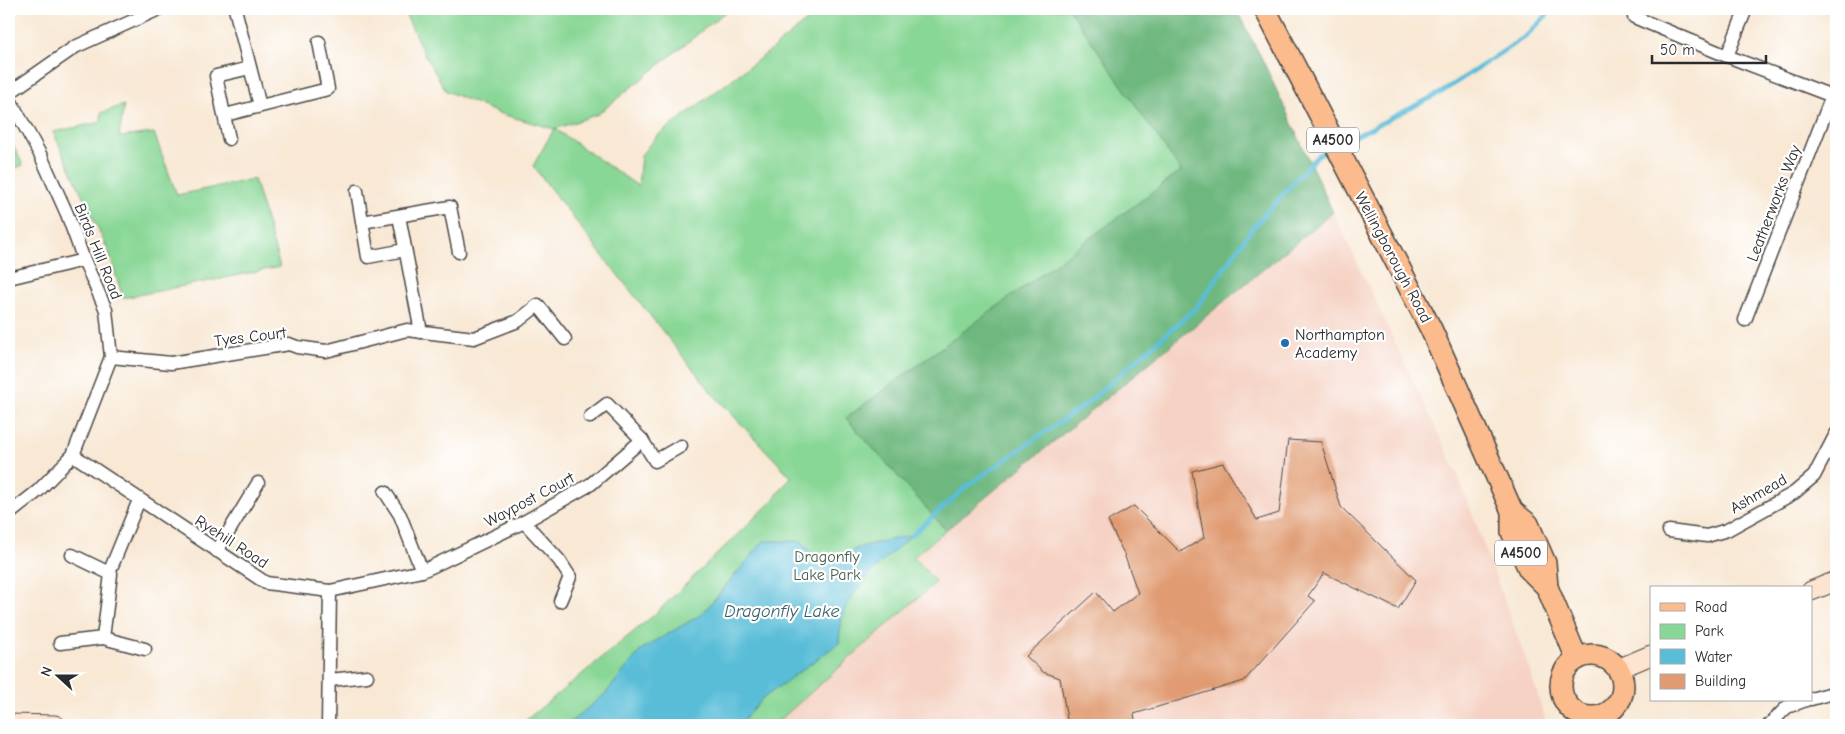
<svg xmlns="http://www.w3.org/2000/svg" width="1845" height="734" font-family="'Comic Neue',sans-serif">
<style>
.built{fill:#f5d2c3}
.green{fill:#89d796;stroke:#5a8160}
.forest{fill:#6eb87f;stroke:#4c7255}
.water{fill:#5abdd8;stroke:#427482}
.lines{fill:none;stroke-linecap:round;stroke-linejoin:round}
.stream{stroke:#5abdd8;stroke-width:4.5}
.building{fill:#e09b72}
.street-casing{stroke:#4a4744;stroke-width:15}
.secondary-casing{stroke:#4a4744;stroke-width:21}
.primary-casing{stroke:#4a4744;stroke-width:24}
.street{stroke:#fff;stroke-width:12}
.secondary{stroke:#fde4d1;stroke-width:19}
.primary{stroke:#fbbb8d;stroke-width:21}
.poi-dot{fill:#1f6fb2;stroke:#fff;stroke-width:2}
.labels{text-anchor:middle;stroke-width:4.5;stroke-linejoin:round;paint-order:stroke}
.shield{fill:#fff;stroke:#6b6b6b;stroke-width:1}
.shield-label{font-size:15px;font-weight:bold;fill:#2b2b2b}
.street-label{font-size:16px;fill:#2b2b2b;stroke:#fff}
.poi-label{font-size:16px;fill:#2b2b2b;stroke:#fff;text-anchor:start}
.park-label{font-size:16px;fill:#475f4b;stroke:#fff}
.water-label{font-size:18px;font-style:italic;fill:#3b5e68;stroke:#fff}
</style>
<rect width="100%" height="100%" fill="#fff"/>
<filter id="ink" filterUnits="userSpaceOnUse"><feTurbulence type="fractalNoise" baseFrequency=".02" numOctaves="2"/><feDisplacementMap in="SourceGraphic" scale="10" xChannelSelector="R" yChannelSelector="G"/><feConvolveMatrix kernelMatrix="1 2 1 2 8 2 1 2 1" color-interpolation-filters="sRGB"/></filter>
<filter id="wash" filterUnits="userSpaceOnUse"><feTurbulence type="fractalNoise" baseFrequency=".0096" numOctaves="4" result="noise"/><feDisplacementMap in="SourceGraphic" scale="20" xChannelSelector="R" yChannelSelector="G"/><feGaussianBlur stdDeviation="1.12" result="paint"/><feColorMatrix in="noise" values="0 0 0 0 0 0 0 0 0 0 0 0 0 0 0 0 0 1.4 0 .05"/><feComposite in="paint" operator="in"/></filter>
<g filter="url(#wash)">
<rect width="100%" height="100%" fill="#f8e8d4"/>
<path class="built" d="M1333 212 1457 473 1527 662 1547 725H774L936 582 913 557Z"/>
<g class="green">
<path d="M403 9H729L598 114 555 129 638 186 641 155 657 136 775 47 821 9H1069L1182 171 846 418 946 530 913 557 936 582 774 725H520L654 615 771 502 791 477 712 393 605 259 533 166 554 129 498 113 446 91 424 54Z"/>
<path d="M124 105 119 137 154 133 177 195 254 179 280 267 123 298 108 250 53 132 101 122V113Z"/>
<path d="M9 137 23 165 9 171Z"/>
</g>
<path class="forest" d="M1069 9H1236L1263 61 1333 212 946 530 846 418 1181 171Z"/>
<path class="water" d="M912 535C887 557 858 581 844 612 840 621 840 633 839 643L762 699 739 725H567L605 694 642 649 702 614 764 541H801L821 564 863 546Z"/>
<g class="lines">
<g class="stream">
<path d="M1340 144 1442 92 1526 36 1553 9"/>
<path d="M912 535 967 486 1086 404 1197 307 1251 230 1318 155 1331 148"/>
</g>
</g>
<g id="blocks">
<path class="building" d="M1288 440 1321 442 1341 507 1416 580 1398 609 1324 573 1308 596 1315 601 1244 681 1134 714 1136 725H1068L1060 678 1043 672 1026 656 1096 592 1113 612 1138 593 1124 554 1108 521 1134 506 1180 552 1204 538 1192 471 1223 463 1257 520 1279 513Z"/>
</g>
</g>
<g filter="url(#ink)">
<use href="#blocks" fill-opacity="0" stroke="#4a4744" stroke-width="1"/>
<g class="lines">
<g class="street-casing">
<g id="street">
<path d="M235 9 260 106"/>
<path d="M1634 17 1727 56 1832 96"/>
<path d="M1727 56 1746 9"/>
<path d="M9 93 75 47 159 9"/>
<path d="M9 98 41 156 67 214 84 260 106 310 111 357 73 455 38 491 9 514"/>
<path d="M225 115 328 89 319 42"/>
<path d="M229 139 216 76 250 68"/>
<path d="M357 191 368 257 405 250"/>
<path d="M399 216 421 332"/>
<path d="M362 222 450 207 459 252"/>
<path d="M9 278 84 260"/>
<path d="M1745 320 1832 96 1836 90"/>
<path d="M111 357 171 363 289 344 297 347 326 351 407 330 474 338 518 321 538 305 565 339"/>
<path d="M590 417 607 404 642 440 655 461 681 446"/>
<path d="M73 455 266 583 330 591 422 571 431 567 524 522 591 484 642 440"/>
<path d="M385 492 400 515 422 571"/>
<path d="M524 522 559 560 570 577 560 601"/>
<path d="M1669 531 1707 536 1727 530 1794 493 1814 476 1836 434"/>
<path d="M217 551 258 483"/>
<path d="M72 555 109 573"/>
<path d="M103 638 111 574 109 573 139 500"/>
<path d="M60 643 103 638 145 649"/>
<path d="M330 680 367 676"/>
<path d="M1811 699 1836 692"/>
<path d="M328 725 330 591"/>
<path d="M1769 725 1787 707 1806 700"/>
</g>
</g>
<g class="secondary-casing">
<g id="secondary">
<path d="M1811 591 1836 581"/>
<path d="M1618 669 1651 655"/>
<path d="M9 724 55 725"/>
</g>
</g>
<g class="primary-casing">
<g id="primary">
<path d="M1265 9 1431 329 1512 511V532L1529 569 1547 587"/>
<path d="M1512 511 1528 524 1545 563 1547 587 1577 659"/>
<circle cx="1592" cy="686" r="31"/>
</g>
</g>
<use href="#street" class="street"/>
<use href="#secondary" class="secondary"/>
<use href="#primary" class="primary"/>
</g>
</g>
<circle class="poi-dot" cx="1285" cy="343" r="5"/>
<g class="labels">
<g class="shield">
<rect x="1307" y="127.5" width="52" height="25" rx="4"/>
<rect x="1495" y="540.5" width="52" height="25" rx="4"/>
</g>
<g class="shield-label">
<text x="1333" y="145">A4500</text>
<text x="1521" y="558">A4500</text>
</g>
<g class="street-label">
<text transform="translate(1773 203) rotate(-69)" y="6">Leatherworks Way</text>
<text transform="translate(99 251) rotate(68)" y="6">Birds Hill Road</text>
<text transform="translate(1394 257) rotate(62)" y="6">Wellingborough Road</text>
<text transform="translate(250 336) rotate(-7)" y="6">Tyes Court</text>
<text transform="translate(1758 493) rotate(-30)" y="6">Ashmead</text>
<text transform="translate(529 499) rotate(-28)" y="6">Waypost Court</text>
<text transform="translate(232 541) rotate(33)" y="6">Ryehill Road</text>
</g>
<g class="poi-label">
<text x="1295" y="340">Northampton<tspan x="1295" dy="18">Academy</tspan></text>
</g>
<g class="park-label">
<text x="827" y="562">Dragonfly<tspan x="827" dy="18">Lake Park</tspan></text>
</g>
<g class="water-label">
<text x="782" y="617">Dragonfly Lake</text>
</g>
</g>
<rect width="1845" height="734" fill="none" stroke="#fff" stroke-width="30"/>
<rect x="1650" y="586" width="162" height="115" fill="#ffffff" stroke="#aaaaaa"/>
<rect x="1660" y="603" width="25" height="8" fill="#fbbb8d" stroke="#aaaaaa"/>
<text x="1695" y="612" font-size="15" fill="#2b2b2b">Road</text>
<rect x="1660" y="624" width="25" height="15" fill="#89d796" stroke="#aaaaaa"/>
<text x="1695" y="636" font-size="15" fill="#2b2b2b">Park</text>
<rect x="1660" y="649" width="25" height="15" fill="#5abdd8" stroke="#aaaaaa"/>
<text x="1695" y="662" font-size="15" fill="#2b2b2b">Water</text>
<rect x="1660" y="674" width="25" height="15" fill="#e09b72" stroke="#aaaaaa"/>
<text x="1695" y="686" font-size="15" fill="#2b2b2b">Building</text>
<g transform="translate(58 676) rotate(291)" stroke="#ffffff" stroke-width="4" paint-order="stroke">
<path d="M0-4L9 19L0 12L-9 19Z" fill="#2b2b2b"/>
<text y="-8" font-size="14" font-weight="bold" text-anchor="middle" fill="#2b2b2b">N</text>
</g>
<path d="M1652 55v8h114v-8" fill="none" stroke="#2b2b2b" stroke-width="2.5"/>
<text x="1660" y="55" font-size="15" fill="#2b2b2b" stroke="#ffffff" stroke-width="4" paint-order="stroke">50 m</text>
</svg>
